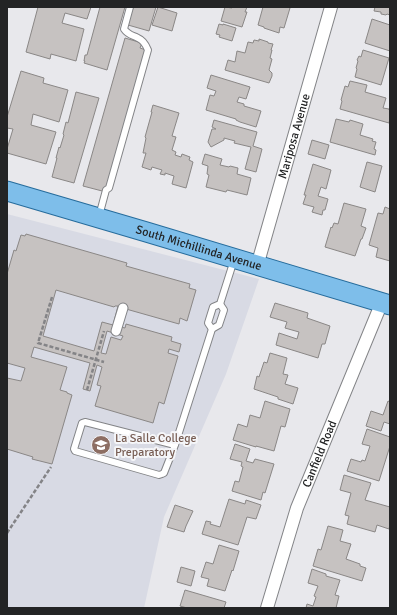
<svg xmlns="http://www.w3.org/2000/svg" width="397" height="615" font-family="Signika,sans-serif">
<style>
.built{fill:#d8dae4}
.building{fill:#c6c2c1;stroke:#8a8786;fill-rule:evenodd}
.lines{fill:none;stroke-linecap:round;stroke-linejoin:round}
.service-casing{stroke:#838487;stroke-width:8}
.pedestrian-casing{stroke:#838487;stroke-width:11}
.minor-casing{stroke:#838487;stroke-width:14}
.primary-casing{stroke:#266c9c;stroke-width:21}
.path{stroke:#848487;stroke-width:2.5;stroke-dasharray:4 2;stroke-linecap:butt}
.service{stroke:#fff;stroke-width:6}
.pedestrian{stroke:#fff;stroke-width:9}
.minor{stroke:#fff;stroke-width:12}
.primary{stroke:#7ebeea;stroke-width:19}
.labels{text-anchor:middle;stroke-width:4;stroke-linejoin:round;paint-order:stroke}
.street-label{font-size:12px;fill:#232425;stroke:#f5f6f9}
.education-label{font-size:12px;fill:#785e54;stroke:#f5f6f9;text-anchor:start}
</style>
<rect width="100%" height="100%" fill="#e8e8ec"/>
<path class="built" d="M7 214 259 279 226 374 164 517 144 608H7Z"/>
<g class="building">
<path d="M38 7H91L87 19 65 13 62 23 84 29 76 61 51 54 50 59 26 52Z"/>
<path d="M100 7H125L107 70 84 63 85 61H84L85 55H87Z"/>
<path d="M133 7H156L149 31 128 25Z"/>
<path d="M158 7 177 13 172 31 152 25Z"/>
<path d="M225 7 232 8 233 7H247L245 12H247L242 27 221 21Z"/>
<path d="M263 7H287L290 8 284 28 280 27 279 33 264 28V27L258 25Z"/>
<path d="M375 7H390V15L387 14 386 15 381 14V12L374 11Z"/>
<path d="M372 19 390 25V51L365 43Z"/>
<path d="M219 24 223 25V24L236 28 232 41 219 37 220 35 216 34Z"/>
<path d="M125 38 142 43 140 48 146 50 106 192 83 186Z"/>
<path d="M259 39 268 42V43L273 44 271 50H272L270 58 272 59 269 70 272 73V76L269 83 225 70 228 60 235 62 237 51 245 53 248 42 253 43 254 40 259 41Z"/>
<path d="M363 50 389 58 381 85 355 77 357 69 356 68 358 61 357 60 359 56 361 57Z"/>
<path d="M21 71 44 78 43 83 68 90 59 122 33 114 31 125 56 132 46 164 7 153V149L13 129 7 128V117Z"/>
<path d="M211 75 250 87 246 99 239 97 237 102 244 104V106L261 111 256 127 240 122 236 120V119L206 110 210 95 214 96 216 91 207 88Z"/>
<path d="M350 81 367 85 365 92 386 98 383 108 389 109V110L390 111V118L389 123 340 109 342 101 341 100 345 86 348 87Z"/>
<path d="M76 92 99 98 74 183 52 177 57 158H56L59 147 60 148 64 135 63 134 66 122 68 123Z"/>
<path d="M153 105 179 113 172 136 176 137 172 150 176 152 175 155 181 157 182 154 190 157 189 160 193 162 186 188 172 184 174 176 165 173V175L160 174 162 170 152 167 151 170 142 167 146 153H143L146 138 145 137 152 112H151Z"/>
<path d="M336 119 349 122 350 120 363 124 360 135 373 139 372 141 376 142 374 149 376 150 375 155 330 142Z"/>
<path d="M214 120 257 132 253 146 262 149 256 172 245 169 251 147 234 143 235 141 224 138V140L211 147 208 142 212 129H216L212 127Z"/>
<path d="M312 140 329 145 325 159 308 154Z"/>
<path d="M205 154 222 159 220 165 229 167 230 166 238 168 237 174 251 178 247 195 227 190 226 192 206 187 209 175 207 174 208 166 202 164Z"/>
<path d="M367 162 382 166 375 192 360 187Z"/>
<path d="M313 164 331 170 326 189 321 187 318 196 328 199 325 210H323L322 215 312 212 314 207 303 204 306 195H304Z"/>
<path d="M344 203 366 209 361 226 366 228 362 239H361L355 256 325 247 331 227 332 228 334 223 338 224Z"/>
<path d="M385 207 390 209V261L376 257 378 248 369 245 378 213 383 214Z"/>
<path d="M26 234 127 263 126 266 190 284 189 288 196 290 187 321 180 318 179 324 126 309 121 327 125 328 126 324 172 337 171 341 181 344 179 352 169 349 168 353 178 356 164 404 159 402 153 423 95 406 101 386 97 385 102 367 97 365 90 391 83 389 90 363 34 347 31 357 67 367 60 390 67 392V393L72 395 52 464 32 459 33 457 7 449V378L21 381 25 368 7 363V274L14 250 16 251 21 235 25 236ZM56 290 114 307 115 306H118L113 325 102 322 94 351 43 336ZM107 331 123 336 121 340 111 337 106 354 101 353Z"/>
<path d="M275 303 308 313 307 318 330 326 325 344H322L318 358 276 345 279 333 297 339 299 332 285 328 287 322 270 317Z"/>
<path d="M270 353 287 358 283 374 288 375 285 384 298 388 293 404 278 399V397L254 389 257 376 259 377 264 362 267 363Z"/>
<path d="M265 401 290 409 285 427 281 426 274 451 256 446V447L233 440 238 424 247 427 250 415 260 418Z"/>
<path d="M388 401 390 402V424L384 422 381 431 366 426 371 411 383 415Z"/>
<path d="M367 429 390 437V446L379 481 347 471 351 459 361 462 362 460 365 461 370 446 362 444Z"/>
<path d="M235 444 250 449 246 461 253 463 255 459 274 464 265 493 263 492 261 500 232 491 235 481 239 482 243 467 241 466 242 462 230 459Z"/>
<path d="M344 475 371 483 365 500 390 507V524L389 529 377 525 375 532 347 524 349 516 345 515 351 493 340 490Z"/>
<path d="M229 499 245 504 246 500 261 505 256 519 247 517 238 545 202 534 206 521 211 522 210 524 220 527Z"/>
<path d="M175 505 193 511 186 526 184 532 167 527Z"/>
<path d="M328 526 343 530 340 541 351 544 346 559 360 564V566L366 568 362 581 313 566 318 549 321 550Z"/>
<path d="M219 545 239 551 233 571 232 570 225 591 207 586 209 579 201 577 206 562 213 564Z"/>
<path d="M181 567 195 571 191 586 177 582Z"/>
<path d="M312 569 326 574V576L340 580 335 595 339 596 336 608H306L307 604 313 606 316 597 314 596 318 586 308 583Z"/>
<path d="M185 590 226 602 224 608H187L180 606Z"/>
</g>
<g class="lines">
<g class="service-casing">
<g id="service">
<path d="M99 216 106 190 109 188 148 50C146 45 143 40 138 38 132 35 128 35 124 29L130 7"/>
<path d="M212 329 208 323 213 307 220 304 234 260"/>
<path d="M175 445 85 422 82 423 74 449 75 451 159 475 162 474 164 473 175 445 212 329 219 325 224 310 220 304"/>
</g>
</g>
<g class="pedestrian-casing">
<path id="pedestrian" d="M116 331 123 308"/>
</g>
<g class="minor-casing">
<g id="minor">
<path id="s1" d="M257 266 331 7"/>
<path id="s2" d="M267 608 297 508 382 302"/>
</g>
</g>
<g class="primary-casing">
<g id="primary">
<path id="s3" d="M7 191C135 228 262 267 390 305"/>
</g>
</g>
<g class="path">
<path d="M52 297 38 343 104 362"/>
<path d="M87 390 104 331"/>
<path d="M7 533 51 467"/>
</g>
<use href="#service" class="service"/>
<use href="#pedestrian" class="pedestrian"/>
<use href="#minor" class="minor"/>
<use href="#primary" class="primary"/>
</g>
<defs>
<g id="school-disc" transform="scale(1)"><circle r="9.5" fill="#8d6e63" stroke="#f5f6f9"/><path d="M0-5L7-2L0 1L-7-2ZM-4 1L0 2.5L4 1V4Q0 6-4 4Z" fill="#fff"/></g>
</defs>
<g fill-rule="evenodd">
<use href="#school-disc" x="101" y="445"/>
</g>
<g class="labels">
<g class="street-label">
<text dy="4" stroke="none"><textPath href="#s1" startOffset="135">Mariposa Avenue</textPath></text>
<text dy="4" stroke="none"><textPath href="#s3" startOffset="200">South Michillinda Avenue</textPath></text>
<text dy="4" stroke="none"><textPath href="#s2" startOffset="163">Canfield Road</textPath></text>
</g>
<g class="education-label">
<text x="115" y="442">La Salle College<tspan x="115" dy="14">Preparatory</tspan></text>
</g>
</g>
<rect width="397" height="615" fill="none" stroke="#232425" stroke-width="16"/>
</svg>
